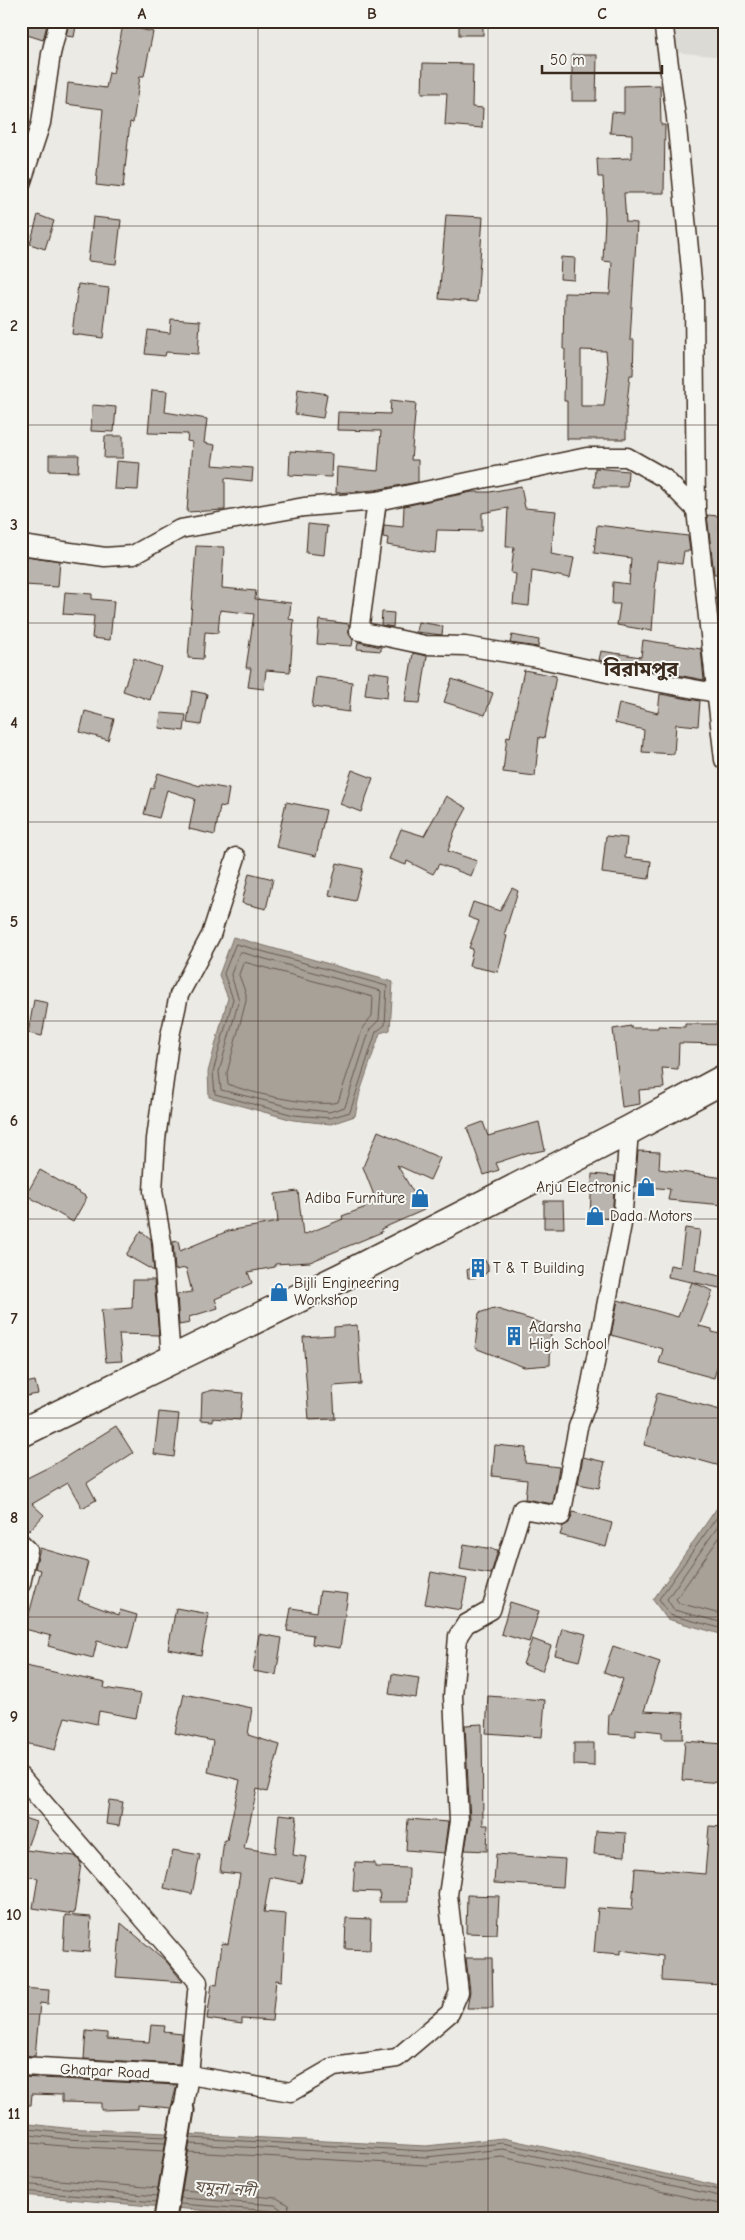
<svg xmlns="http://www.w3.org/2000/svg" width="745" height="2240" font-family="'Comic Neue','Noto Sans Bengali',sans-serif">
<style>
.built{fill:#dcdad4}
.water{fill:#a8a198;stroke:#7c7167}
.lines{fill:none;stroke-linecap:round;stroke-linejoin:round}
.shore{stroke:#675a4f;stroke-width:1}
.building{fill:#bab4ae;stroke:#3b2a1e;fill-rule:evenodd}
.minor-casing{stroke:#3b2a1e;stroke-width:21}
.tertiary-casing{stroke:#3b2a1e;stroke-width:25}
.primary-casing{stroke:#3b2a1e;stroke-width:31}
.minor{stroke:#f6f6f2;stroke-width:18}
.tertiary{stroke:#f6f6f2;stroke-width:21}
.primary{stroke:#f6f6f2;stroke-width:28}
.grid{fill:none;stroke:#3b2a1e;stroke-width:1;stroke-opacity:0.55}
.labels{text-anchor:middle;stroke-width:4;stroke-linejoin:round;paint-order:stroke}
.poi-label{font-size:15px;fill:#3b2a1e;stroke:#f6f6f2;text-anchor:start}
.street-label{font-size:15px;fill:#3b2a1e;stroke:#f6f6f2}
.water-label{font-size:16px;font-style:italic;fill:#615449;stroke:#f6f6f2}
.district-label{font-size:20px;font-weight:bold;fill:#3b2a1e;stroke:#f6f6f2}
.neatline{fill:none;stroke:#3b2a1e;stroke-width:2}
.grid-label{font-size:16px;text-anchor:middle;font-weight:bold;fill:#3b2a1e}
</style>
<rect width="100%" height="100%" fill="#ebeae5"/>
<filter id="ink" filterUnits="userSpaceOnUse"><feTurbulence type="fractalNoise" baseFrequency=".02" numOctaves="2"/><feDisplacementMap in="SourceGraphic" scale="10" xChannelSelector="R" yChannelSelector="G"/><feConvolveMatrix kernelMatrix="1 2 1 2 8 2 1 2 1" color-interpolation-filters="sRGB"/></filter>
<g filter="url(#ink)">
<path class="built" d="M676 21H724V57L673 52Z"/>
<g class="water">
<path d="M233 937 393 982 390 1030 380 1033 360 1092 355 1116 331 1124 293 1120 209 1097 208 1072 228 998 219 975Z"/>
<path d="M721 1502 724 1503V1635L667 1619 653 1600Z"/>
<path d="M21 2123 65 2128 426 2146 503 2138 724 2187V2219H304L21 2195Z"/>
</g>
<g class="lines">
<g class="shore">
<path d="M236 944 387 986 385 1025 376 1032 350 1112 330 1118 294 1115 215 1094 213 1072 233 999 224 974Z"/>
<path d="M240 952 381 991 379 1020 370 1029 345 1107 329 1112 295 1108 221 1090 219 1072 239 1000 231 975Z"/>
<path d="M244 962 373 997 372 1016 363 1027 338 1102C318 1108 248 1093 228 1084L227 1073 246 1001V994L239 975Z"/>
<path d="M724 1507 659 1599 670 1615 724 1629"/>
<path d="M724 1518 667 1599 674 1610 724 1623"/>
<path d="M724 1531 676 1599 679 1603 724 1615"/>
<path d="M21 2128 64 2133 166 2137"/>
<path d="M21 2134 64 2139 165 2143"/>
<path d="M190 2138 426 2151 503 2143 724 2191"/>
<path d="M21 2142 63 2146 164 2151"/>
<path d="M189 2144 426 2157 503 2149 724 2197"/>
<path d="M188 2152 426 2165 502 2157 724 2205"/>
<path d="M21 2177 158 2188"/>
<path d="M21 2184 157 2196"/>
<path d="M182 2190 277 2198 288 2205 292 2219"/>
<path d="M21 2191 156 2202"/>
<path d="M181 2198 275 2205 282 2210 285 2219"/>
<path d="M180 2204 273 2211 277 2214 278 2219"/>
</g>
</g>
<g class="building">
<path d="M21 21H48L43 40 21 33Z"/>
<path d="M69 21H77L74 37 66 36Z"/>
<rect x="459" y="21" width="24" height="14"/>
<path d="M123 25 153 32 144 76H140L133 123 130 122 123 188 96 185 103 109 66 104 68 83 106 88 109 72 113 73Z"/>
<path d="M572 55H597L596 101H572Z"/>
<path d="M423 63 473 64 472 107 483 108 482 128 445 125 447 93H422Z"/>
<path d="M660 85 661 125H665L664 193H624L626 222 637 223 630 340H634L633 375H630L626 412V439H567V401H564L565 349H563L564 293 610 294 612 262 603 261 605 218 603 177H598L597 159 632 158V134L610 133 612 112 624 113V86ZM581 350 606 351 608 374 604 406H581Z"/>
<path d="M38 215 54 221 45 249 30 244Z"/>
<path d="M446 215 483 217 477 302 439 299Z"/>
<path d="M93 217 121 220 116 264 88 261Z"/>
<path d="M561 257 575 258 574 280 560 279Z"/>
<path d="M78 284 109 288 103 338 72 334Z"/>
<path d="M171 319 200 321 198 354 166 352 165 356 145 354 148 330 170 333Z"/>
<path d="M298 389 327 394 323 418 295 414Z"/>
<path d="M152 390 167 391 165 412 207 419 204 443 215 445 212 465 253 468 252 481 225 478V510L187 512 192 442 187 441 188 434 148 433Z"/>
<path d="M391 400 416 403 411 460H418V482L375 490 336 493 337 467 378 471 381 431 337 430 338 412 390 414Z"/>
<path d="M92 405 116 407 114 432 91 431Z"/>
<path d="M105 436H123V458H104Z"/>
<path d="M290 451 332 454 331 477 289 475Z"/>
<path d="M49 455H79L78 472 49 471Z"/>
<path d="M116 461 140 463 138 490 114 489Z"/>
<path d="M595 468 628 471 627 487H594Z"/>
<path d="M521 486 525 508 556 511 551 554 574 558 570 578 532 571 529 606 513 604 516 574 511 573 514 547H506L508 508 482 513V531L437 530 435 553 387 545 388 538 383 537 384 525 403 527 404 506 472 492H490Z"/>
<path d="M707 515 719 516V528H724L723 574H714Z"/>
<path d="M308 524 327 526 324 555 306 553Z"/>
<path d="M597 525 688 536 690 551H684L682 564 657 561 652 631 617 625 620 604H612L613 582 629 584 631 558 594 553Z"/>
<path d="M196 546 224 547 222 588 256 591 255 599 291 603 289 619 294 620 290 672 266 670 264 689 248 687 251 668H246L254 614 220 610 218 633 205 632 203 659 188 658Z"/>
<path d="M26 556 60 561 58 587 24 585Z"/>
<path d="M65 592 92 594V599L114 601 110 640 92 638 94 616 63 614Z"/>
<path d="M382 612 394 613 393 627 381 625Z"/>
<path d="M319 620 349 624V634L353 640 352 646 317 644Z"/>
<path d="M418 622 443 626 442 635 416 632Z"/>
<path d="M512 635 539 640 538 647 510 643Z"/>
<path d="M643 640 701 649 704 680 599 660 601 651 641 657Z"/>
<path d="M358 642 381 647V651L357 649Z"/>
<path d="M413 653 427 656 420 703 405 702Z"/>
<path d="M134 658 161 667 150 700 123 691Z"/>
<path d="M524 670 556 676 544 738 539 737 535 776 503 772 507 736 510 737Z"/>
<path d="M368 671 389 674 387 698 365 695Z"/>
<path d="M316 677 352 682 349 712 312 707Z"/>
<path d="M452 679 493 693 485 715 444 702Z"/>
<path d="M192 691 207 694 201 725 187 723Z"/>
<path d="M660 694 700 701 698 726 676 724 674 754 642 752 644 730 615 723 619 703 658 713Z"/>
<path d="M85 711 114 719 108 740 80 732Z"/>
<path d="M161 713 186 715 184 731 159 728Z"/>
<path d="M352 770 373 778 361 812 340 804Z"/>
<path d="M158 773 200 786 201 784 229 789 226 807 220 806 215 835 189 829 195 799 167 790 159 818 144 814 151 788 153 789Z"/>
<path d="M446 796 467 808 455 830 448 851 477 861 471 876 439 864 433 874 407 861 406 865 389 859 401 829 424 836Z"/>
<path d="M286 802 326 810 316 856 276 847Z"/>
<path d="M606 836 627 838 625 858 651 861 649 879 602 873Z"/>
<path d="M337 863 363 869 355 901 329 895Z"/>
<path d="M249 873 273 879 266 909 242 903Z"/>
<path d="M512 888 518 891 504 935 507 936 498 972 469 966 473 949 469 948 479 921 468 917 473 902 500 911Z"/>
<path d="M34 1000 48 1003 42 1036 28 1033Z"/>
<path d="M685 1024H724V1044L679 1043 678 1069 662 1068 664 1088 639 1090 640 1104 622 1107 613 1029 631 1026V1028H658V1026L685 1027Z"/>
<path d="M483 1122 488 1136 539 1122 545 1150 530 1153 529 1152 496 1163 499 1170 484 1175 467 1128Z"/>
<path d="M378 1131 440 1158 430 1180 397 1165 424 1210 381 1229 382 1232 310 1262 275 1264V1267L248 1272 252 1283 215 1299 218 1308 189 1317 190 1323 179 1325 177 1294 192 1292 186 1268 175 1270 173 1242 178 1241 180 1251 228 1231 278 1222 275 1194 298 1191 303 1235 343 1219 342 1216 377 1203 363 1167Z"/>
<path d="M638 1151 660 1152 659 1169 724 1178V1205L668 1200 670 1189 635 1186Z"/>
<path d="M40 1170 87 1197 73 1222 26 1195Z"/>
<path d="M592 1174 615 1176 612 1219 590 1217Z"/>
<path d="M544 1201H563L564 1228H544Z"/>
<path d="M685 1228 700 1230 695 1270 724 1277V1289L668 1277 670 1265 680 1267Z"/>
<path d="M141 1231 151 1239 154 1271 126 1255Z"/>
<path d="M483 1258 488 1265V1271L482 1277 468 1278 467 1270Z"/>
<path d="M133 1280H154L159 1335 119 1334 122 1361 106 1362 101 1310 132 1308Z"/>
<path d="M692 1282 713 1291 699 1326 712 1329V1332L724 1335V1355L721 1354 714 1378 659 1363 663 1349 611 1335 618 1300 678 1317Z"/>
<path d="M494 1308 551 1326 550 1365 524 1367 475 1348 479 1313Z"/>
<path d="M357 1325 361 1384 333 1386 335 1419 309 1420 303 1337 334 1335V1327Z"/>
<path d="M35 1381 38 1394 21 1397V1384Z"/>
<path d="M213 1390 243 1393 240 1420 213 1418V1421L201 1420 202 1393Z"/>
<path d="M657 1393 724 1411V1467L644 1445Z"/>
<path d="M159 1412 179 1414 174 1457 154 1454Z"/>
<path d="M116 1426 133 1453 87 1483 96 1500 82 1508 68 1483 32 1504 44 1515 29 1531 21 1524V1481L53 1465Z"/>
<path d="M495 1445 526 1448 525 1463 559 1467 553 1504 525 1499 527 1480 492 1476Z"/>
<path d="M583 1457 605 1462 599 1488 578 1484Z"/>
<path d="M573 1512 612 1523 606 1547 560 1535 563 1526 569 1523Z"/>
<path d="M464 1544 498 1550 491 1574 460 1569Z"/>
<path d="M40 1548 88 1562 78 1600 119 1615 120 1610 137 1615 128 1649 97 1641 93 1658 48 1646 51 1636 25 1629 41 1570 35 1568Z"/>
<path d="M431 1572 467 1579 461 1610 425 1604Z"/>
<path d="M320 1591 348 1594 340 1648 312 1644 313 1635 287 1631 291 1608 317 1612Z"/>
<path d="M510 1602 539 1611 529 1642 501 1634Z"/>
<path d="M176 1608 209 1614 201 1655 168 1649Z"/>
<path d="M562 1628 586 1634 579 1661 555 1655Z"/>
<path d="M259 1634 282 1638 276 1675 253 1671Z"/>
<path d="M532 1639 551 1646 542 1671 523 1664Z"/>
<path d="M613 1646 660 1662 644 1711 684 1713 683 1739H662V1732L636 1729V1736L608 1734 609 1714H611L623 1679 604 1672Z"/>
<path d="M21 1665 105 1683 104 1688 141 1694 136 1718 99 1711 97 1724 65 1717 55 1750 21 1742Z"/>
<path d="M392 1674 419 1678 416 1698 389 1694Z"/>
<path d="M184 1694 252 1708 248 1735 280 1745 267 1792 257 1789 244 1848 275 1853 279 1814 297 1816 293 1855 306 1857 301 1883 270 1877 264 1912 286 1914 282 1981 276 1980 272 2021 242 2019V2024L207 2019 212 1984 217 1985 222 1943 228 1944 240 1874 220 1872 224 1840H227L240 1780 208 1772 213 1741 175 1733Z"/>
<path d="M488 1696 545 1700 542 1737 486 1733Z"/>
<path d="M482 1724 483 1825H488L487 1851 465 1850 470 1820 465 1725Z"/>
<path d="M685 1741 724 1744V1783L682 1780Z"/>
<path d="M574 1743H594V1766L574 1765Z"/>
<path d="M109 1800 123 1802 119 1826 106 1824Z"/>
<path d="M21 1817 36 1822 26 1850 75 1856 81 1863 74 1914 33 1908 38 1878 21 1876Z"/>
<path d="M408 1819 448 1822 444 1853 406 1850Z"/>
<path d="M709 1826 724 1827V1940L721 1985 662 1981 663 1956 621 1950V1954L594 1952 598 1908 632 1910 635 1868 705 1874Z"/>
<path d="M596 1831 626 1833 625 1856 594 1854Z"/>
<path d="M173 1850 200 1855 192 1894 164 1888Z"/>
<path d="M496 1854 565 1859 563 1887 494 1883Z"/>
<path d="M355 1862 375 1863V1867L409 1868 408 1902H379L380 1892 353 1891Z"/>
<path d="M467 1895 499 1896 497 1934 466 1933Z"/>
<path d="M65 1915 91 1917 89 1952 63 1950Z"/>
<path d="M346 1918 371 1919 370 1950 345 1949Z"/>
<path d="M121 1923 166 1961 183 1982 116 1977Z"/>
<path d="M466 1958H492L493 2008H467L470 1991Z"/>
<path d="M21 1988 49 1990 48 2004 40 2003 35 2056 21 2055Z"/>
<path d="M151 2025 165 2026 164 2032 182 2034 179 2064 84 2059 86 2031 107 2033V2039L149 2042Z"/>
<path d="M21 2077 41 2078 177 2085 171 2108 138 2105V2109L101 2110V2103L62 2102V2095L32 2094 31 2105H21Z"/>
</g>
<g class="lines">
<g class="minor-casing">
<g id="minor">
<path d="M663 21 676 117 694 301 696 510 724 760"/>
<path d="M21 184 41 123 51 54 59 21"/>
<path d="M377 501 359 631 425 645 465 646 532 657 612 674 716 693"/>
<path d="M21 545 105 557 133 555 180 529 304 507 377 501 587 457H627L664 478 696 510"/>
<path d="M171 1358 162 1242 153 1191 156 1139 170 1036 179 995 211 935 236 857"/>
<path d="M21 1543 28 1550 21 1584"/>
<path d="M21 1777 198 1982 189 2075 183 2110"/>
<path d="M21 2066 189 2075 291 2092 334 2067 397 2058 450 2013 459 1992 448 1895 459 1821 453 1696 458 1636 466 1624 491 1610 522 1509 561 1516 578 1427 588 1399 622 1224 629 1130"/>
</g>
</g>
<g class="tertiary-casing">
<path id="tertiary" d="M165 2219 183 2110"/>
</g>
<g class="primary-casing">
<path id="primary" d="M21 1433 342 1277 629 1130 724 1079"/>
</g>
<use href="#minor" class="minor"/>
<use href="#tertiary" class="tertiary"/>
<use href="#primary" class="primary"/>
</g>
</g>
<path class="grid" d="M258 21V2219M488 21V2219M21 226H724M21 425H724M21 623H724M21 822H724M21 1021H724M21 1219H724M21 1418H724M21 1617H724M21 1815H724M21 2014H724"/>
<defs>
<g id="shop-bare" transform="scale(1.5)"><path d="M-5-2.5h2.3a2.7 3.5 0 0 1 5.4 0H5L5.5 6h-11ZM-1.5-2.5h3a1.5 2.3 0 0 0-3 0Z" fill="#1f6fb2" stroke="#f6f6f2" stroke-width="2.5" paint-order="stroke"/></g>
<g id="building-bare" transform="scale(1.5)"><path d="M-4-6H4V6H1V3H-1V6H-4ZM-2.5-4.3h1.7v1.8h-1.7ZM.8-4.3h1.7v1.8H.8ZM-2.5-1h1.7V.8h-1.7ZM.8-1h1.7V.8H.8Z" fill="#1f6fb2" stroke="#f6f6f2" stroke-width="2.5" paint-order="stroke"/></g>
</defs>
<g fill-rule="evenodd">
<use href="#shop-bare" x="646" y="1187"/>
<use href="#shop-bare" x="420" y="1198"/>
<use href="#shop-bare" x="595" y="1216"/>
<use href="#building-bare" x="478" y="1268"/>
<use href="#shop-bare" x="279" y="1292"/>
<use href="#building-bare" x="514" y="1336"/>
</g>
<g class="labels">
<g class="poi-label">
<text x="631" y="1192" text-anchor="end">Arju Electronic</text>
<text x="405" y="1203" text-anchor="end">Adiba Furniture</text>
<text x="610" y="1221">Dada Motors</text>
<text x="493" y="1273">T &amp; T Building</text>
<text x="294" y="1288">Bijli Engineering<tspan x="294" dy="17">Workshop</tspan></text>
<text x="529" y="1332">Adarsha<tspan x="529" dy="17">High School</tspan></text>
</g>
<g class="street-label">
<text transform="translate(105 2071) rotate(3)" y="5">Ghatpar Road</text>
</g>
<g class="water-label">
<text transform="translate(225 2188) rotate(4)" y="6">যমুনা নদী</text>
</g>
<g class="district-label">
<text x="641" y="676">বিরামপুর</text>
</g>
</g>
<rect width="745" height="2240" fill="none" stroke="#f6f6f2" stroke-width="55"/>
<path d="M542 65v8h120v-8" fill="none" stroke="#3b2a1e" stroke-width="2.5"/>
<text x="550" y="65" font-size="15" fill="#3b2a1e" stroke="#f6f6f2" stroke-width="4" paint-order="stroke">50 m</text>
<rect x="28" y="28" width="690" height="2184" class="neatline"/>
<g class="grid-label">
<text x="142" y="19">A</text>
<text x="372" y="19">B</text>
<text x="602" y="19">C</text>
<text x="14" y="133">1</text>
<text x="14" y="331">2</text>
<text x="14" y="530">3</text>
<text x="14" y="728">4</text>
<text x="14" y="927">5</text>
<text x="14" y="1126">6</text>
<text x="14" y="1324">7</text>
<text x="14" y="1523">8</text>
<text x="14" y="1722">9</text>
<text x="14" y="1920">10</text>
<text x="14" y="2119">11</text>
</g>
</svg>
